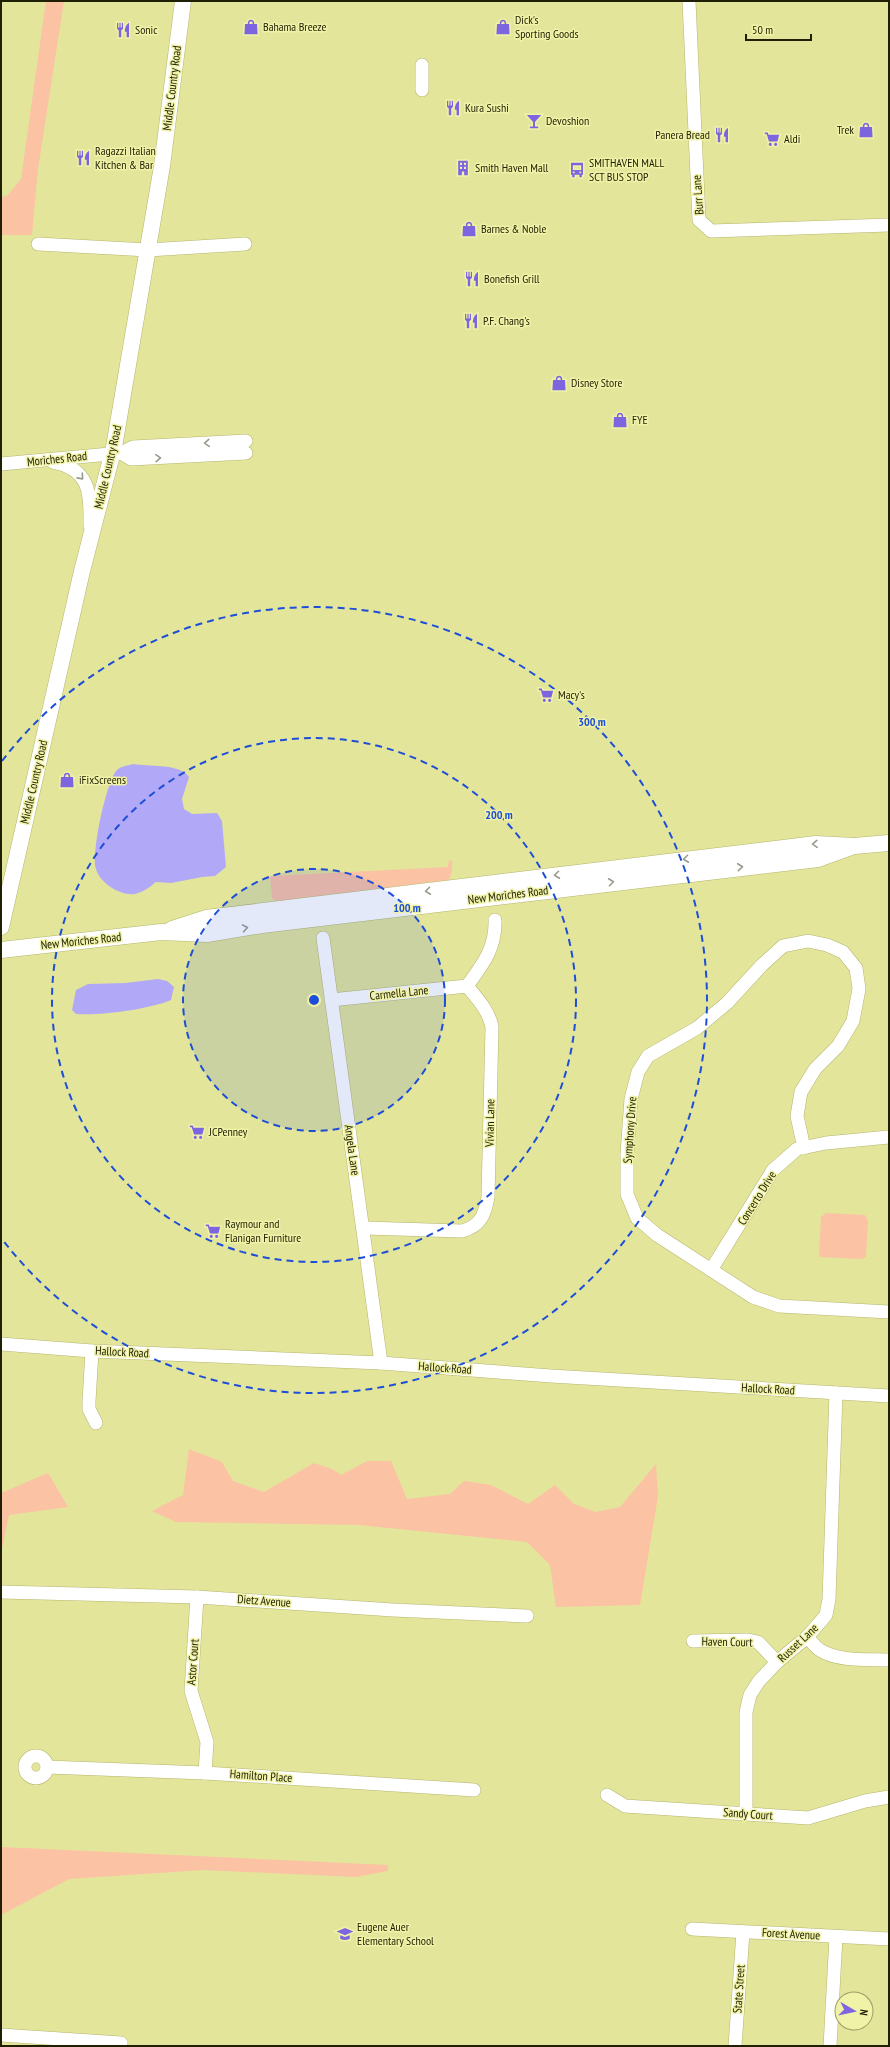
<svg xmlns="http://www.w3.org/2000/svg" width="890" height="2047" font-family="'PT Sans Narrow',sans-serif">
<style>
.green{fill:#fbc2a4}
.water{fill:#b2a8f8}
.lines{fill:none;stroke-linecap:round;stroke-linejoin:round}
.minor-casing{stroke:#b5b66e;stroke-width:14}
.major-casing{stroke:#b5b66e;stroke-width:17}
.minor{stroke:#fff;stroke-width:13}
.major{stroke:#fff;stroke-width:16}
.oneway{stroke:#9a9a8d}
.ring{fill:none;stroke:#1d4ed8;stroke-width:2;stroke-dasharray:7 5}
.labels{text-anchor:middle;stroke-width:3;stroke-linejoin:round;paint-order:stroke}
.poi-label{font-size:12px;fill:#1f1f02;stroke:#f0f2a8;text-anchor:start}
.street-label{font-size:12px;fill:#1f1f02;stroke:#f0f2a8}
.centre{fill:#1d4ed8;stroke:#f0f2a8;stroke-width:2}
.ring-label{font-size:12px;text-anchor:middle;font-weight:bold;fill:#1d4ed8;stroke:#f0f2a8;stroke-width:3;stroke-linejoin:round;paint-order:stroke}
</style>
<rect width="100%" height="100%" fill="#e3e59b"/>
<g class="green">
<path d="M46 1H64L38 169 32 235H1V197L8 195 21 179Z"/>
<path d="M449 860 452 861V871L449 880 275 901 272 898 270 876 448 867Z"/>
<path d="M826 1213 865 1215 868 1221 866 1257 862 1259 819 1257 821 1217Z"/>
<path d="M189 1449 222 1462 233 1481 264 1492 314 1463 332 1469 341 1475 367 1461H391L407 1499 450 1494 464 1481 491 1485 528 1504 555 1485 574 1504 596 1512 620 1507 656 1464 658 1496 640 1605 556 1607 550 1565 527 1542 359 1525 176 1522 152 1511 183 1495Z"/>
<path d="M48 1473 68 1507 9 1515 1 1553V1493Z"/>
<path d="M1 1847 388 1865V1871L356 1877 203 1870 69 1879 1 1915Z"/>
</g>
<g class="water">
<path d="M133 764C148 767 180 763 189 777L182 799 184 809 192 814 217 813 222 821 226 867 215 876 202 877 171 883 156 882C150 887 143 892 135 894 120 896 100 883 96 869 91 853 106 784 116 771 121 766 126 766 133 764Z"/>
<path d="M158 979 167 981 174 987 171 1000C150 1009 100 1016 76 1014L72 1010 76 990 88 984 125 983Z"/>
</g>
<g class="lines">
<g class="minor-casing">
<g id="minor">
<path d="M689 1 699 220 711 231 889 225"/>
<path d="M422 65V90"/>
<path d="M38 244 148 250 245 244"/>
<path d="M121 453 131 459 246 453"/>
<path d="M53 462C91 469 90 494 90 526"/>
<path d="M1 464 121 453 133 447 246 441"/>
<path d="M323 938 381 1363"/>
<path d="M331 1000 467 986"/>
<path d="M804 1148 797 1116 801 1092 815 1069 838 1046 853 1021 859 989 856 968 843 952 827 945 808 941 783 946 762 965 727 1003 697 1028 648 1056 638 1072 631 1099 627 1154V1194L637 1218 657 1235 753 1297 779 1306 889 1312"/>
<path d="M364 1228 462 1231C481 1226 485 1214 488 1197L492 1027C489 1011 477 998 467 986 483 964 496 948 495 920"/>
<path d="M711 1270 773 1170 797 1149 826 1143 889 1137"/>
<path d="M1 1344 92 1351 381 1363 551 1376 889 1396"/>
<path d="M92 1351 89 1401V1409L96 1423"/>
<path d="M1 1592 197 1597 393 1610 527 1616"/>
<path d="M197 1597 191 1691 207 1742 205 1773"/>
<path d="M807 1637C811 1641 815 1647 820 1650 839 1662 868 1659 889 1660"/>
<path d="M693 1641 748 1640 758 1642 777 1662"/>
<circle cx="36" cy="1767" r="11"/>
<path d="M47 1767 205 1773 474 1790"/>
<path d="M607 1795 625 1806 808 1818 865 1801 889 1797"/>
<path d="M746 1814V1712L750 1695 759 1681 777 1662 807 1637 821 1621 826 1615 829 1599 836 1393"/>
<path d="M692 1929 889 1939"/>
<path d="M1 2035 121 2043V2046"/>
<path d="M735 2046 743 1932"/>
<path d="M830 2046 836 1937"/>
</g>
</g>
<g class="major-casing">
<g id="major">
<path d="M1 927 82 571 114 447 162 166 183 1"/>
<path d="M172 929 206 918 816 844 854 846 889 843"/>
<path d="M1 950 161 932 207 934 262 925 818 859 854 846"/>
</g>
</g>
<use href="#minor" class="minor"/>
<use href="#major" class="major"/>
</g>
<defs><path id="oneway-chevron" d="M-2-3.5L2.5 0L-2 3.5" fill="none" stroke-width="1.6" stroke-linecap="round" stroke-linejoin="round"/></defs>
<g class="oneway">
<use href="#oneway-chevron" transform="translate(207 443) rotate(177)"/>
<use href="#oneway-chevron" transform="translate(158 458) rotate(-3)"/>
<use href="#oneway-chevron" transform="translate(81 477) rotate(48)"/>
<use href="#oneway-chevron" transform="translate(815 844) rotate(177)"/>
<use href="#oneway-chevron" transform="translate(686 859) rotate(173)"/>
<use href="#oneway-chevron" transform="translate(740 867) rotate(-6)"/>
<use href="#oneway-chevron" transform="translate(557 875) rotate(173)"/>
<use href="#oneway-chevron" transform="translate(611 882) rotate(-7)"/>
<use href="#oneway-chevron" transform="translate(428 891) rotate(173)"/>
<use href="#oneway-chevron" transform="translate(245 928) rotate(-10)"/>
</g>
<circle cx="314" cy="1000" r="131" fill="#1d4ed8" fill-opacity=".12"/>
<g class="ring">
<circle cx="314" cy="1000" r="131"/>
<circle cx="314" cy="1000" r="262"/>
<path d="M2 761A393 393 0 1 1 2 1239"/>
</g>
<defs>
<g id="shop-bare" transform="scale(1.2)"><path d="M-5-2.5h2.3a2.7 3.5 0 0 1 5.4 0H5L5.5 6h-11ZM-1.5-2.5h3a1.5 2.3 0 0 0-3 0Z" fill="#7e65e0" stroke="#f0f2a8" stroke-width="2.5" paint-order="stroke"/></g>
<g id="restaurant-bare" transform="scale(1.2)"><path d="M-5-6h1v4h1v-4h1v4h1v-4h1v5L-1.5 .5V6h-2V.5L-5-1ZM5-6V6H3V1.5H1.5Q1.5-4 5-6Z" fill="#7e65e0" stroke="#f0f2a8" stroke-width="2.5" paint-order="stroke"/></g>
<g id="bar-bare" transform="scale(1.2)"><path d="M-6-5H6L.8 .8V4.5H3.5V6h-7V4.5H-.8V.8Z" fill="#7e65e0" stroke="#f0f2a8" stroke-width="2.5" paint-order="stroke"/></g>
<g id="supermarket-bare" transform="scale(1.2)"><path d="M-6-5.5h2.5l.6 2H6L4.5 2H-2.5L-4.4-4H-6ZM-1.5 3.2a1.3 1.3 0 1 0 .1 0ZM3 3.2a1.3 1.3 0 1 0 .1 0Z" fill="#7e65e0" stroke="#f0f2a8" stroke-width="2.5" paint-order="stroke"/></g>
<g id="building-bare" transform="scale(1.2)"><path d="M-4-6H4V6H1V3H-1V6H-4ZM-2.5-4.3h1.7v1.8h-1.7ZM.8-4.3h1.7v1.8H.8ZM-2.5-1h1.7V.8h-1.7ZM.8-1h1.7V.8H.8Z" fill="#7e65e0" stroke="#f0f2a8" stroke-width="2.5" paint-order="stroke"/></g>
<g id="bus-bare" transform="scale(1.2)"><path d="M-5-6H5V4H4V6H2V4H-2V6H-4V4H-5ZM-3.5-4V0h7V-4ZM-3.5 1.2v1.5H-2V1.2ZM2 1.2v1.5H3.5V1.2Z" fill="#7e65e0" stroke="#f0f2a8" stroke-width="2.5" paint-order="stroke"/></g>
<g id="school-bare" transform="scale(1.2)"><path d="M0-5L7-2L0 1L-7-2ZM-4 1L0 2.5L4 1V4Q0 6-4 4Z" fill="#7e65e0" stroke="#f0f2a8" stroke-width="2.5" paint-order="stroke"/></g>
</defs>
<g fill-rule="evenodd">
<use href="#shop-bare" x="251" y="27"/>
<use href="#shop-bare" x="503" y="27"/>
<use href="#restaurant-bare" x="123" y="30"/>
<use href="#restaurant-bare" x="453" y="108"/>
<use href="#bar-bare" x="534" y="121"/>
<use href="#shop-bare" x="866" y="130"/>
<use href="#restaurant-bare" x="722" y="135"/>
<use href="#supermarket-bare" x="772" y="139"/>
<use href="#restaurant-bare" x="83" y="158"/>
<use href="#building-bare" x="463" y="168"/>
<use href="#bus-bare" x="577" y="170"/>
<use href="#shop-bare" x="469" y="229"/>
<use href="#restaurant-bare" x="472" y="279"/>
<use href="#restaurant-bare" x="471" y="321"/>
<use href="#shop-bare" x="559" y="383"/>
<use href="#shop-bare" x="620" y="420"/>
<use href="#supermarket-bare" x="546" y="695"/>
<use href="#shop-bare" x="67" y="780"/>
<use href="#supermarket-bare" x="197" y="1132"/>
<use href="#supermarket-bare" x="213" y="1231"/>
<use href="#school-bare" x="345" y="1934"/>
</g>
<g class="labels">
<g class="poi-label">
<text x="515" y="24">Dick's<tspan x="515" dy="14">Sporting Goods</tspan></text>
<text x="263" y="31">Bahama Breeze</text>
<text x="135" y="34">Sonic</text>
<text x="465" y="112">Kura Sushi</text>
<text x="546" y="125">Devoshion</text>
<text x="854" y="134" text-anchor="end">Trek</text>
<text x="710" y="139" text-anchor="end">Panera Bread</text>
<text x="784" y="143">Aldi</text>
<text x="95" y="155">Ragazzi Italian<tspan x="95" dy="14">Kitchen &amp; Bar</tspan></text>
<text x="589" y="167">SMITHAVEN MALL<tspan x="589" dy="14">SCT BUS STOP</tspan></text>
<text x="475" y="172">Smith Haven Mall</text>
<text x="481" y="233">Barnes &amp; Noble</text>
<text x="484" y="283">Bonefish Grill</text>
<text x="483" y="325">P.F. Chang's</text>
<text x="571" y="387">Disney Store</text>
<text x="632" y="424">FYE</text>
<text x="558" y="699">Macy's</text>
<text x="79" y="784">iFixScreens</text>
<text x="209" y="1136">JCPenney</text>
<text x="225" y="1228">Raymour and<tspan x="225" dy="14">Flanigan Furniture</tspan></text>
<text x="357" y="1931">Eugene Auer<tspan x="357" dy="14">Elementary School</tspan></text>
</g>
<g class="street-label">
<text transform="translate(172 88) rotate(-83)" y="4">Middle Country Road</text>
<text transform="translate(698 195) rotate(-94)" y="4">Burr Lane</text>
<text transform="translate(57 459) rotate(-6)" y="4">Moriches Road</text>
<text transform="translate(108 467) rotate(-77)" y="4">Middle Country Road</text>
<text transform="translate(34 782) rotate(-77)" y="4">Middle Country Road</text>
<text transform="translate(508 895) rotate(-7)" y="4">New Moriches Road</text>
<text transform="translate(81 941) rotate(-6)" y="4">New Moriches Road</text>
<text transform="translate(399 993) rotate(-6)" y="4">Carmella Lane</text>
<text transform="translate(490 1123) rotate(-89)" y="4">Vivian Lane</text>
<text transform="translate(630 1130) rotate(-86)" y="4">Symphony Drive</text>
<text transform="translate(352 1150) rotate(82)" y="4">Angela Lane</text>
<text transform="translate(757 1198) rotate(-58)" y="4">Concerto Drive</text>
<text transform="translate(122 1352) rotate(3)" y="4">Hallock Road</text>
<text transform="translate(445 1368) rotate(4)" y="4">Hallock Road</text>
<text transform="translate(768 1389) rotate(3)" y="4">Hallock Road</text>
<text transform="translate(264 1601) rotate(4)" y="4">Dietz Avenue</text>
<text transform="translate(727 1642) rotate(1)" y="4">Haven Court</text>
<text transform="translate(798 1643) rotate(-43)" y="4">Russet Lane</text>
<text transform="translate(193 1662) rotate(-86)" y="4">Astor Court</text>
<text transform="translate(261 1776) rotate(4)" y="4">Hamilton Place</text>
<text transform="translate(748 1814) rotate(4)" y="4">Sandy Court</text>
<text transform="translate(791 1934) rotate(3)" y="4">Forest Avenue</text>
<text transform="translate(739 1989) rotate(-86)" y="4">State Street</text>
</g>
</g>
<circle cx="314" cy="1000" r="6" class="centre"/>
<g class="ring-label">
<text x="592" y="726">300 m</text>
<text x="499" y="819">200 m</text>
<text x="407" y="912">100 m</text>
</g>
<rect width="890" height="2047" fill="none" stroke="#1f1f02" stroke-width="4"/>
<g transform="translate(854 2011) rotate(99)"><circle r="19" fill="#f0f2a8" stroke="#9c9e66"/>
<path d="M0-3L7 15L0 10L-7 15Z" fill="#7e65e0"/>
<text y="-6" font-size="11" font-weight="bold" text-anchor="middle" fill="#1f1f02">N</text>
</g>
<path d="M746 34v6h65v-6" fill="none" stroke="#1f1f02" stroke-width="2"/>
<text x="752" y="34" font-size="12" fill="#1f1f02" stroke="#f0f2a8" stroke-width="3" paint-order="stroke">50 m</text>
</svg>
